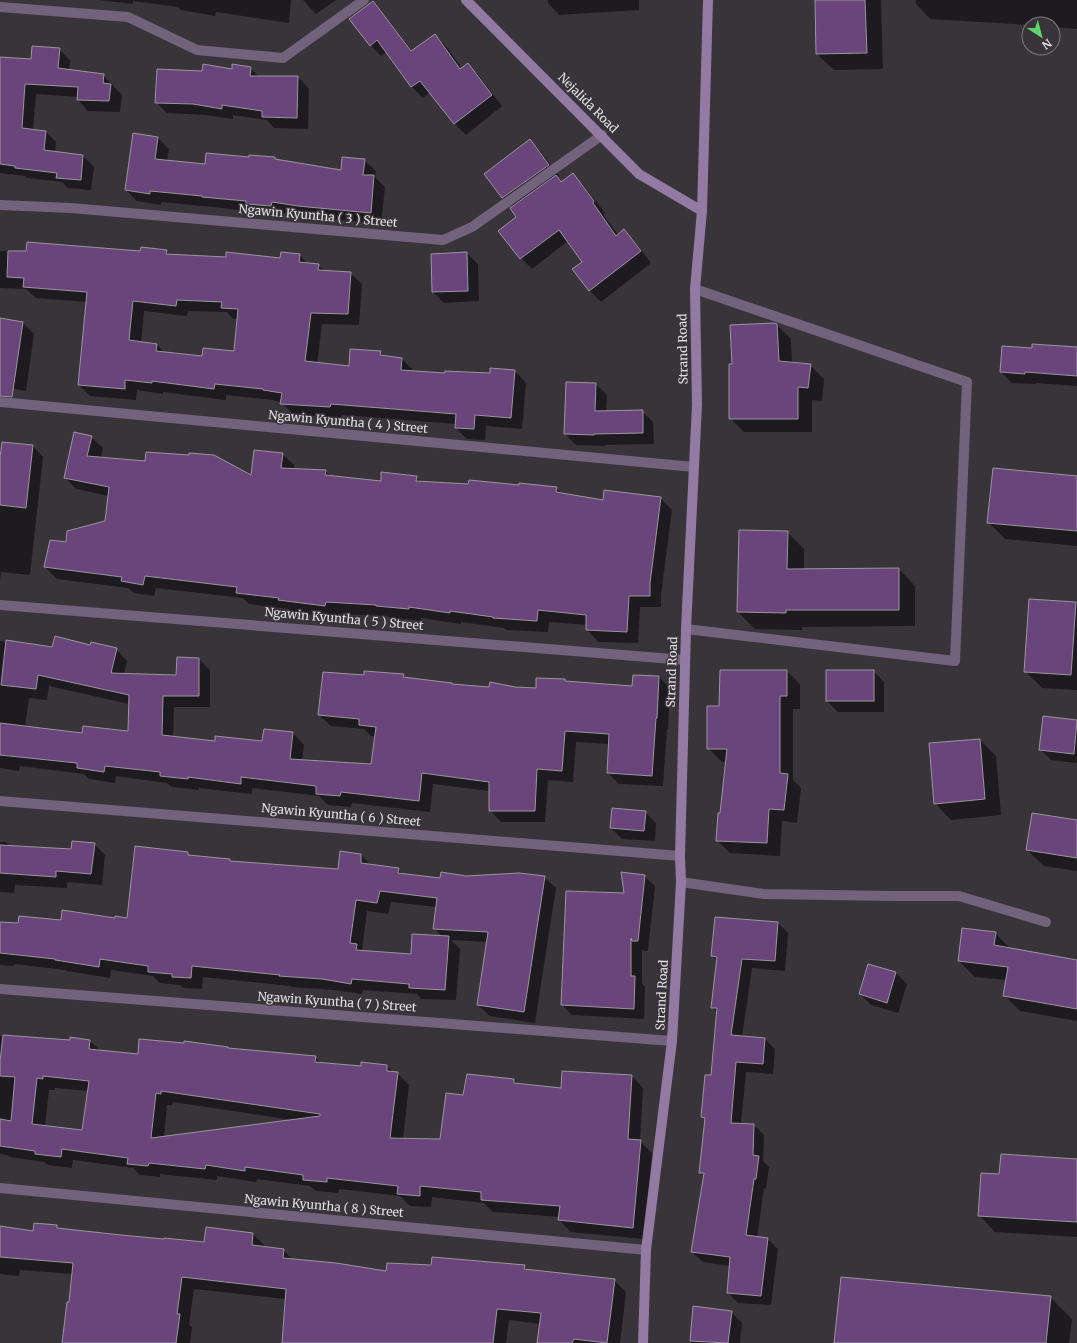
<svg xmlns="http://www.w3.org/2000/svg" width="1077" height="1343" font-family="Merriweather,serif">
<style>
.shadow{fill:#0007;fill-rule:evenodd}
.building{fill:#69457c;stroke:#9b969d;fill-rule:evenodd}
.lines{fill:none;stroke-linecap:round;stroke-linejoin:round}
.lane{stroke:#72627b;stroke-width:10}
.street{stroke:#72627b;stroke-width:10}
.secondary{stroke:#937aa2;stroke-width:10}
.labels{text-anchor:middle;stroke-width:3;stroke-linejoin:round;paint-order:stroke}
.street-label{font-size:12px;fill:#e4e1e5;stroke:#38343a}
</style>
<rect width="100%" height="100%" fill="#38343a"/>
<g class="shadow">
<path d="M99 0H291L289 23 216 12 215 16 181 10 178 7 133 1V4Z"/>
<path d="M303 0H336L316 14Z"/>
<path d="M548 0H639V10L559 15 548 3Z"/>
<path d="M816 0H881L883 69 834 70 817 54Z"/>
<path d="M916 0H1077V29L1053 27V24H1029V25L930 19 916 4Z"/>
<path d="M372 2 383 14 412 51 435 35 446 46 462 69 468 65 479 76 502 106 466 135 455 124 430 92 423 98 412 87 387 52 381 56 370 45Z"/>
<path d="M59 49 70 60 69 70 103 75 122 95 120 112 88 111 78 100V97L36 94 33 130 46 132 56 142 55 152 83 156 94 167 91 190 68 188 62 182 27 178 25 176 0 173V58L32 60Z"/>
<path d="M250 68 259 77H298L309 89 308 129 274 128 267 120 233 115V119L205 115 167 113 156 102 203 72Z"/>
<path d="M158 138 169 149 167 161 206 165 250 158H275L277 160 342 171 364 160 376 171 375 177 385 187 381 224 310 217 283 213 282 217 258 215 255 212 213 207 161 202V205L137 201 126 190Z"/>
<path d="M530 141 541 152 559 176 557 178 562 183 573 174 584 186 605 213 603 214 618 235 624 231 635 242 651 263 601 302 590 291 574 270 583 262 568 241 532 269 521 258 518 217 513 207 503 197Z"/>
<path d="M0 251 141 252 166 251 171 256 281 259 299 255 308 264 318 265 325 271 350 273 362 284 359 325 322 324 317 364 349 367 380 352 384 356 402 359 413 370V372L446 375 491 374 515 371 526 383 522 429 486 426 485 440 467 439 456 428V424L342 415 341 418 293 414 281 402 275 401 273 400 226 395V400L163 392V394L137 390 136 400 90 396 79 385 87 302 36 298 26 289 0 288ZM144 311 187 316 188 311 227 312 233 319H238L235 352 203 357 165 353 157 345 141 343Z"/>
<path d="M467 253 478 264 479 301 444 303 433 292Z"/>
<path d="M0 319 23 323 34 334 26 391 2 387 0 385Z"/>
<path d="M777 325 791 339 792 364 810 365 824 379 822 401 812 400V432H744L730 418 733 365Z"/>
<path d="M1077 348V386L1036 383V384L1012 383 1001 372 1033 349Z"/>
<path d="M596 384 607 395 606 411H642L653 422 654 444 605 445V446L576 445 565 434Z"/>
<path d="M91 437 103 448 101 458 252 476 282 454 294 465V470L325 471 331 476 381 482 416 477 421 482 469 486H520L556 488 562 494 604 501 660 498 672 510 661 595V607H640L638 643 598 642 587 630V625L549 622 548 632 506 630 504 628 461 622V624L421 618V621L389 617 388 616 337 614 336 617 291 612 289 609 249 604 243 598 156 588 154 596 134 593 128 588 57 579 45 567 66 543 106 522 109 496 76 489 65 477Z"/>
<path d="M33 446 43 457 30 575 1 572 0 580V450Z"/>
<path d="M1077 477V546L1005 539 988 522Z"/>
<path d="M740 531 787 532 804 549V570L899 569 915 586V626L802 627V630L755 629 738 612Z"/>
<path d="M1076 603 1077 604V690L1042 688 1025 671Z"/>
<path d="M0 641 53 648 91 646 116 649 127 661 124 674 177 676 199 659 210 670V707H174L173 738 216 742H263L293 733 304 745 302 760 372 766 376 737 371 736 364 729 331 726 319 715 365 676 403 675 406 678 453 685 537 689 565 680 566 682 633 687 634 676 659 677 670 688 668 729H667L663 786 619 784 608 773 609 744 576 742 573 782 548 780 545 822H501L490 810V791L433 784 430 812 352 803 351 807 328 805 319 796 252 788V794L199 788V790L172 787 167 783 116 776 115 783 89 779 84 774 20 766 19 771 0 768ZM49 686 129 704V732L83 734 25 727 29 698 47 700Z"/>
<path d="M787 671 800 684V709H793V780L801 788 797 823 782 821 780 856 730 853 717 840 727 762H722L708 748 720 707Z"/>
<path d="M873 671 884 682V712H838L827 701Z"/>
<path d="M1043 717 1077 721V763L1051 760 1040 749Z"/>
<path d="M980 740 996 756 1001 815 951 820 935 803Z"/>
<path d="M645 812 656 823 655 841 622 839 611 828Z"/>
<path d="M1077 821V871L1044 866 1027 850Z"/>
<path d="M0 842H6L10 846 72 850 94 844 105 855 102 885 67 882V888L15 885 14 893 0 892Z"/>
<path d="M187 853 190 856 230 860 232 862 339 870 361 855 371 865 398 869 404 875 441 879 466 877H544L556 888 535 1023 490 1016 478 1005 488 942 451 940 460 949 456 1000 421 999 417 994 363 990 362 994 334 990 292 987 290 986 203 977 202 989 184 988 180 985 160 983 153 976 111 970 110 978 67 971 65 970 14 964V966L0 965V923L19 925 61 921 128 919ZM391 902 437 907 434 928 443 937 412 955 363 952 362 950 367 911 388 914Z"/>
<path d="M644 876 655 886 648 951H644L642 949V983L645 987 644 1019 572 1015 562 1005 625 894Z"/>
<path d="M778 923 788 933 785 971 752 968 742 1037 765 1039 775 1049 773 1074 746 1072 741 1124 754 1125 764 1135 763 1161 769 1167 766 1189 764 1188 757 1238 768 1239 778 1249 771 1305 738 1303 728 1293 730 1266 703 1262 692 1252 705 1177 700 1172 706 1120 702 1117 712 1076 718 1013 712 1007 718 961 712 956Z"/>
<path d="M995 933 1011 949 1077 961V1021L1020 1011 1004 995 1007 980 975 977 959 961Z"/>
<path d="M869 965 896 973 907 984 898 1013 871 1005 860 994Z"/>
<path d="M0 1036 71 1041H90L101 1051 139 1055 227 1048 315 1057 322 1064 362 1067 387 1066 394 1073H397L409 1085 403 1139 441 1140 464 1096 514 1080 518 1084 562 1089 632 1076 643 1088 640 1141 652 1153 644 1239 571 1232 559 1220 560 1217 493 1212 484 1203 432 1197 431 1207 410 1206 400 1196 339 1189 338 1193 316 1191 310 1186 257 1179 256 1182 217 1176V1180L160 1174V1177L140 1175 133 1168 73 1160 72 1168 48 1165 44 1162 10 1157 7 1155 0 1154ZM55 1088 89 1091 83 1131 45 1126 49 1090H54ZM173 1102 293 1120 164 1137 167 1105H172Z"/>
<path d="M1077 1160V1237L995 1232 979 1215 1000 1175Z"/>
<path d="M57 1226 60 1229 205 1243 253 1234 265 1246V1247L283 1250 293 1260 387 1272 432 1266H524L528 1270 614 1280 626 1292 620 1343H538L541 1324 509 1320 506 1343H283L286 1299 194 1289 189 1325 192 1327 190 1343H63L73 1274 20 1270 19 1276 0 1274V1227L34 1232Z"/>
<path d="M1050 1297 1072 1319 1069 1343H835Z"/>
<path d="M694 1307 731 1312 742 1323 740 1343H691Z"/>
</g>
<g class="building">
<path d="M815 0H865L867 53 816 54Z"/>
<path d="M373 1 411 51 435 34 460 69 468 63 492 95 454 124 420 81 411 87 377 40 370 46 349 19Z"/>
<path d="M32 46 60 48 58 68 104 74 103 83 111 84 109 101 77 100 78 87 25 84 22 128 46 131 44 150 83 155 81 180 56 178 57 173 15 168V166L0 164V57L31 59Z"/>
<path d="M203 64 232 69V64L251 67 250 76H298L297 118 262 117V111L222 105V109L193 104 155 103 157 69 202 71Z"/>
<path d="M133 133 158 137 155 159 205 164 206 153 249 157V155L275 157V159L341 170 342 157 365 159 363 175H374L371 213 298 206 272 202 271 206 246 204V201L202 197V196L150 191V194L125 190Z"/>
<path d="M530 139 549 165 502 198 484 174Z"/>
<path d="M573 173 594 201 593 203 616 236 624 229 641 251 589 291 572 269 582 262 559 230 520 259 498 231 516 217 510 208 556 175 561 182Z"/>
<path d="M27 242 140 251 141 247 167 250 166 254 226 257V252L280 258 281 252 300 254 299 262 319 264 318 270 351 272 348 314 311 313 305 361 349 366 350 349 381 351 380 355 402 358 401 370 445 373V371L490 373V368L515 370 511 418 475 415 474 429 455 428 456 414 331 404 330 407 280 404 282 393 263 390V389L215 384 214 389 152 381V383L125 380V389L78 385 87 292 23 287 24 278 7 277 8 251H26ZM177 300 222 302 221 308 238 309 234 351 203 348 202 356 156 351 157 344 129 340 133 301 176 306Z"/>
<path d="M467 252 468 291 432 292 431 254Z"/>
<path d="M0 318 23 322 12 397 0 396Z"/>
<path d="M774 323 777 324 779 361 811 364 808 388 798 387V419H729V364H732L730 325Z"/>
<path d="M1032 344 1077 347V376L1025 372V374L1000 372 1002 346 1032 348Z"/>
<path d="M566 382 596 383 595 411 643 410V433L594 434V435L564 434Z"/>
<path d="M74 432 92 436 87 456 145 461 146 452 189 455V453L214 455 251 475 254 450 283 453 281 468 326 470 325 475 381 481V472L417 476 416 481 468 484 469 480 519 485V483L557 487 556 492 603 500 604 490 661 497 650 583V596H629L627 632 586 630V615L538 610 537 621 493 618V617L450 611V613L409 607V609L376 606V605L326 602 325 606 278 600 279 598 236 593 237 587 145 576 143 585 121 581 122 577 44 567 50 540 66 542 67 531 105 521 109 487 64 478Z"/>
<path d="M2 442 33 445 26 508 0 505V457Z"/>
<path d="M993 468 1077 476V531L987 523Z"/>
<path d="M739 530 788 531 787 569 899 568V610H786V613L737 612Z"/>
<path d="M1029 599 1076 602 1071 675 1024 672Z"/>
<path d="M55 636 90 645 91 642 117 648 111 673 176 675 177 657 199 658V696H163L162 735 215 741V736L262 741 264 729 293 732 290 759 371 764 376 727 359 725V719L318 715 323 672 364 675V671L404 674 403 677 452 683V684L489 687 490 682 515 687 536 688V678L565 679V681L632 686 633 675 659 676 657 718H656L652 776 607 773 609 734 565 731 562 771 537 769 535 811H489V782L422 773 419 801 341 792 340 796 316 794V786L241 777V784L188 777V779L160 776V772L105 766 104 772 77 768V763L0 755V723L82 733 83 726 128 731 129 695 38 675 36 689 1 685 6 640 52 647Z"/>
<path d="M720 670H787V696H780V773L788 774 784 810 769 809 767 843 716 841 718 813H720L727 749H707V706H719Z"/>
<rect x="826" y="670" width="48" height="31"/>
<path d="M1043 716 1077 720 1074 754 1039 750Z"/>
<path d="M980 739 985 799 934 804 929 743Z"/>
<path d="M612 808 646 811 644 831 610 828Z"/>
<path d="M1032 813 1077 820V858L1026 850Z"/>
<path d="M72 841 95 843 91 874 56 871V877L0 873V845L71 849Z"/>
<path d="M135 846 188 852V855L230 859V861L338 869 340 851 361 854V863L399 868 398 873 440 878 441 872 466 876 519 873 545 876 524 1012 477 1005 488 932 433 929 437 898 380 891 377 903 356 900 350 943 357 944 356 950 411 954 412 934 449 936 445 990 409 988V984L352 979 351 984 322 979 279 976 280 975 192 966 191 978 172 977V974L148 972V966L100 959 99 967 55 960V959L0 953V922L18 923 19 916 61 920 62 910 115 918V916L127 918Z"/>
<path d="M621 872 645 875 638 941H632L631 938V976H635L634 1009 561 1005 566 891 624 893Z"/>
<path d="M715 917 778 922 775 961 742 959 731 1035 765 1038 763 1064 736 1062 731 1123 754 1124 753 1155 759 1156 756 1179H754L746 1235 768 1238 761 1296 727 1293 730 1257 691 1252 704 1173H699L705 1118 701 1117 705 1075H711L717 1008H711L717 957 711 956Z"/>
<path d="M962 928 996 932 994 945 1077 960V1009L1003 996 1008 967 958 961Z"/>
<path d="M868 964 896 972 887 1003 859 994Z"/>
<path d="M3 1035 70 1040V1037L90 1040 89 1049 138 1054 139 1039 184 1043V1041L228 1047V1048L316 1056 315 1062 361 1066V1062L387 1065V1071L398 1072 390 1138 440 1139 446 1093 463 1095 467 1074 514 1079V1083L561 1088 562 1071 632 1075 628 1139 641 1140 633 1228 558 1220 560 1206 481 1200V1192L420 1186V1196L397 1194 398 1186 327 1178V1182L303 1180V1175L245 1167V1171L206 1165 205 1169 149 1163 148 1166 127 1164 128 1158 62 1149 61 1157 35 1154V1151L0 1146V1119L11 1121 15 1077 0 1076V1061ZM43 1076 89 1081 82 1130 32 1124 37 1078 43 1079ZM161 1091 320 1114V1116L151 1138 156 1093 161 1094Z"/>
<path d="M1001 1154 1077 1159V1222L978 1216 981 1173 999 1174Z"/>
<path d="M34 1223 57 1225V1228L121 1235 164 1239V1238L204 1242 206 1227 253 1233 252 1245 284 1249 283 1258 336 1263 386 1271 387 1263 431 1265 432 1257 525 1265 524 1269 615 1279 607 1343 574 1339 572 1343H537L541 1313 497 1309 493 1343H282L286 1289 182 1277 177 1314H180L176 1343H62L67 1302H69L73 1263 0 1257V1226L33 1231Z"/>
<path d="M841 1277 1051 1296 1046 1343H834Z"/>
<path d="M693 1306 732 1311 728 1343 690 1341Z"/>
</g>
<g class="lines">
<path class="lane" d="M681 882 764 894 892 896H959L1046 922"/>
<g class="street">
<path d="M0 7 128 17 197 50 283 58 364 0"/>
<path d="M0 205 71 208 443 240 472 227 602 135"/>
<path d="M0 402 694 467"/>
<path d="M0 605 685 660"/>
<path d="M686 629 955 661 967 382 695 289"/>
<path d="M0 801 680 856"/>
<path d="M0 989 672 1041"/>
<path d="M0 1188 646 1250"/>
</g>
<g class="secondary">
<path d="M466 0 639 174 702 211"/>
<path d="M643 1343 646 1250 672 1041 681 882 680 856 686 629 697 405 695 289 702 211 708 0"/>
</g>
</g>
<g class="labels">
<g class="street-label">
<text transform="translate(588 103) rotate(45)" y="4">Nejalida Road</text>
<text transform="translate(318 216) rotate(5)" y="4">Ngawin Kyuntha ( 3 ) Street</text>
<text transform="translate(683 349) rotate(-91)" y="4">Strand Road</text>
<text transform="translate(348 422) rotate(5)" y="4">Ngawin Kyuntha ( 4 ) Street</text>
<text transform="translate(344 619) rotate(5)" y="4">Ngawin Kyuntha ( 5 ) Street</text>
<text transform="translate(672 672) rotate(-88)" y="4">Strand Road</text>
<text transform="translate(341 815) rotate(5)" y="4">Ngawin Kyuntha ( 6 ) Street</text>
<text transform="translate(662 995) rotate(-87)" y="4">Strand Road</text>
<text transform="translate(337 1002) rotate(4)" y="4">Ngawin Kyuntha ( 7 ) Street</text>
<text transform="translate(324 1206) rotate(5)" y="4">Ngawin Kyuntha ( 8 ) Street</text>
</g>
</g>
<g transform="translate(1041 36) rotate(144)"><circle r="19" fill="#38343a" stroke="#7d797e"/>
<path d="M0-3L7 15L0 10L-7 15Z" fill="#5dd56c"/>
<text y="-6" font-size="11" font-weight="bold" text-anchor="middle" fill="#e4e1e5">N</text>
</g>
</svg>
